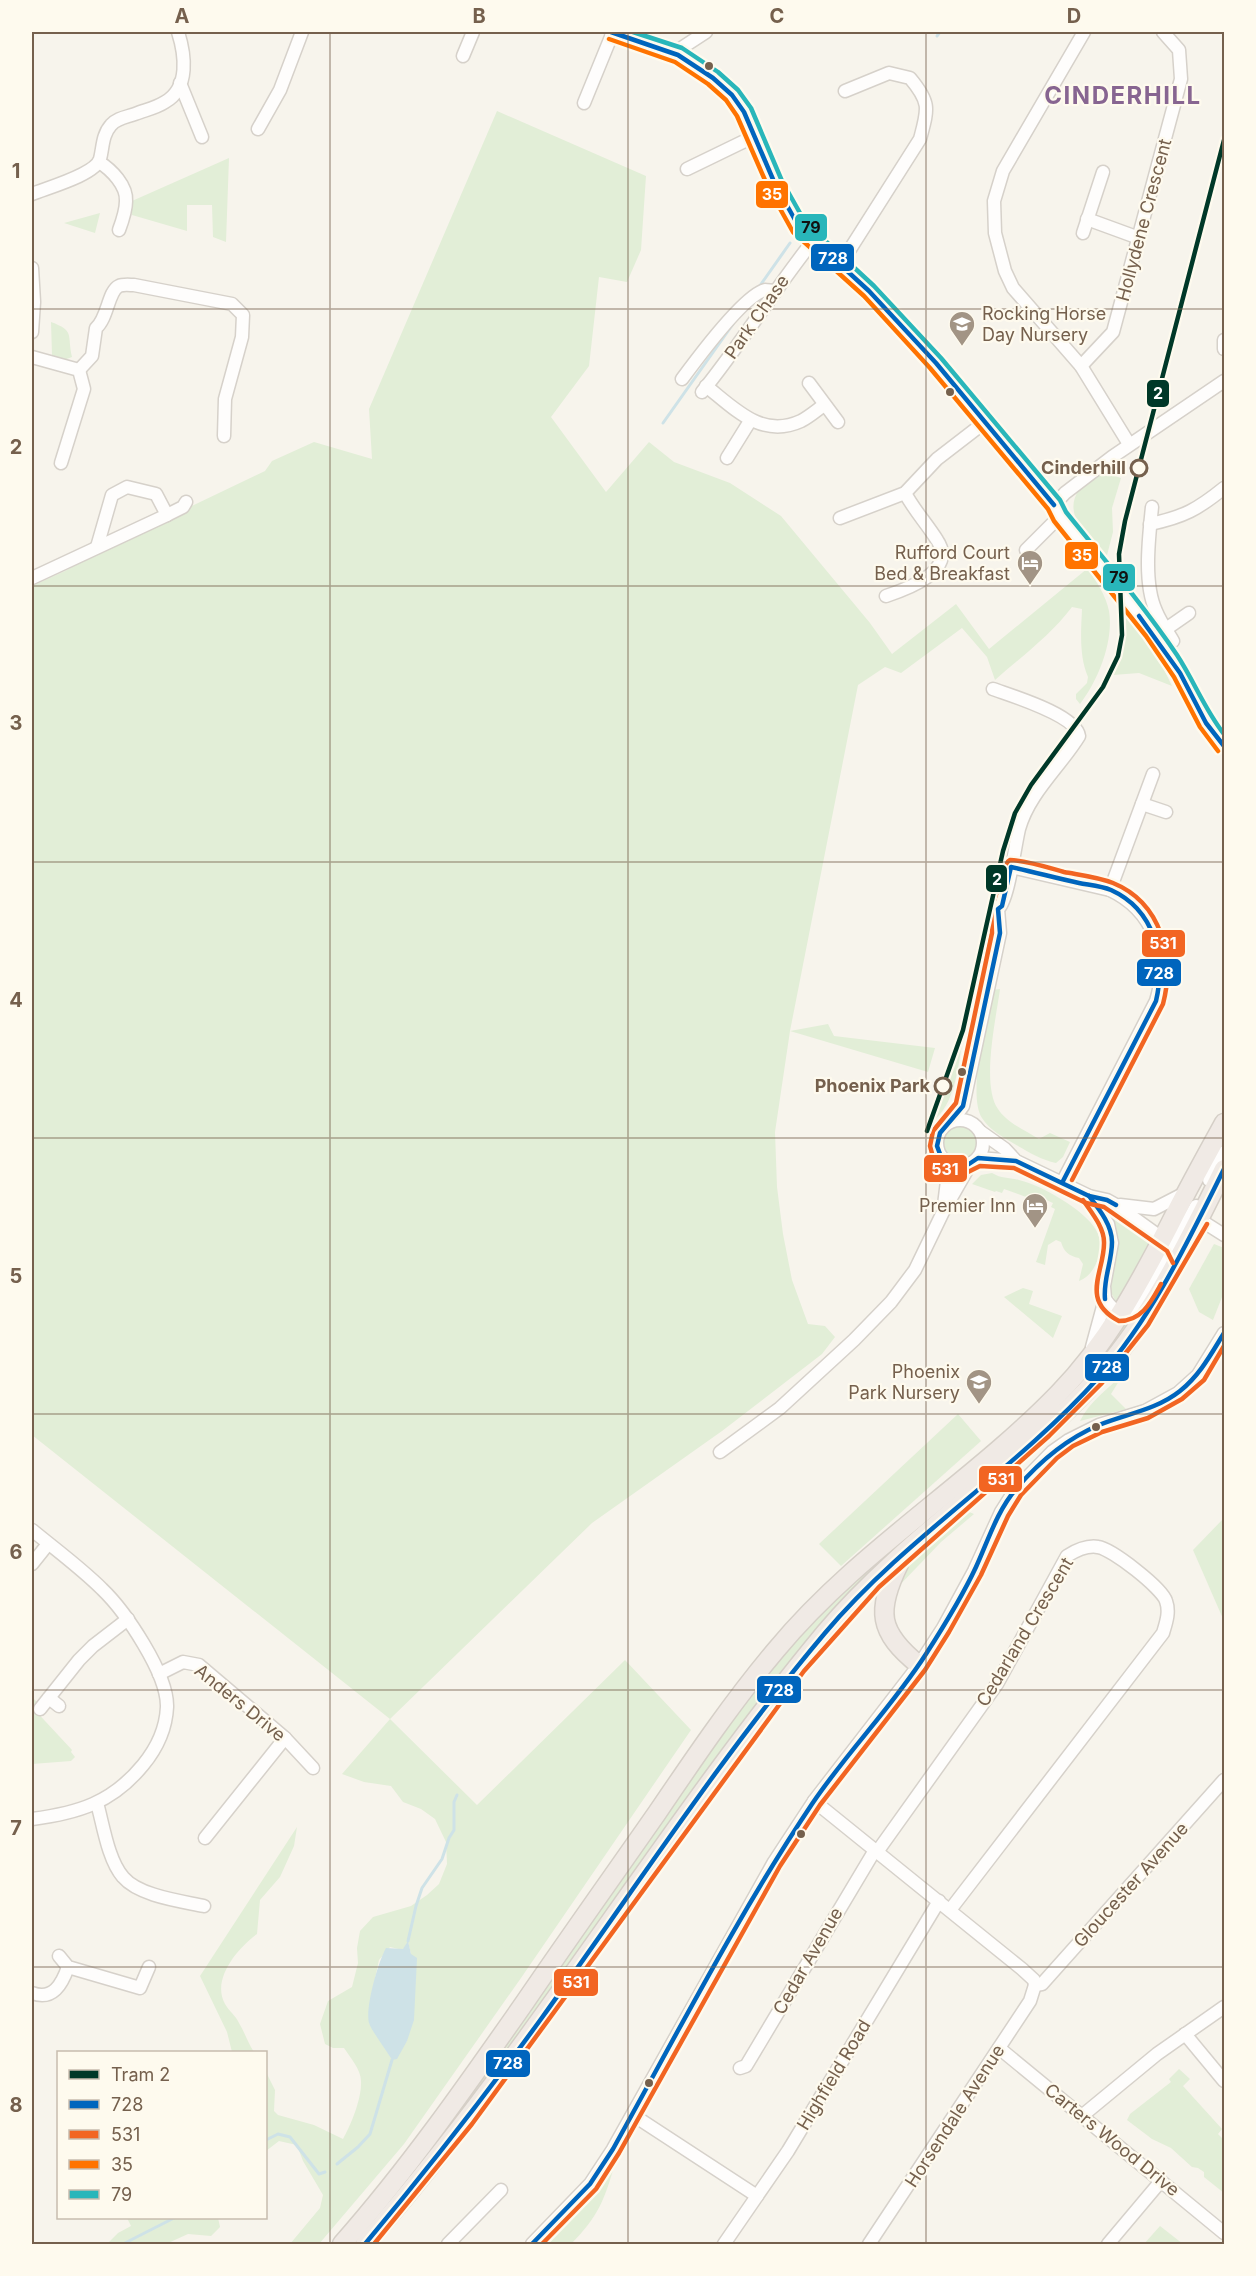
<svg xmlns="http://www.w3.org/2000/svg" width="1256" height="2276" font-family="Inter,sans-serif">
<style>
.green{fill:#e2eed7;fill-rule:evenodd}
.water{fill:#cee2e7}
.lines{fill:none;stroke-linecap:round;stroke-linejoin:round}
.stream{stroke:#cee2e7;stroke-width:3}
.minor-casing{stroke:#d6d1ca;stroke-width:15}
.highway-casing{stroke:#d5cfc7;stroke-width:21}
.minor{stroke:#fefdfc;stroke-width:12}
.highway{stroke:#f0eae5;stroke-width:18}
.bus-1-casing{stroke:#fefaee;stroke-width:9}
.bus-2-casing{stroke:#fefaee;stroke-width:9}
.bus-3-casing{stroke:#fefaee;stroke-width:9}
.bus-4-casing{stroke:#fefaee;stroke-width:9}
.bus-1{stroke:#0065bd;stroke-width:4.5}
.bus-2{stroke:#f26522;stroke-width:4.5}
.bus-3{stroke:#ff7300;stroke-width:4.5}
.bus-4{stroke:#29b6ba;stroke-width:4.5}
.tram-1-casing{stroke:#fefaee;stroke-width:9}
.tram-1{stroke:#003828;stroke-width:4.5}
.grid{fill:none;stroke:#75604d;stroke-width:1.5;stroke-opacity:0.55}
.bus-dot{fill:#75604d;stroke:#fefaee;stroke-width:2}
.stop-dot{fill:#fefaee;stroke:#75604d;stroke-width:3}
.labels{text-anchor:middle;stroke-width:4.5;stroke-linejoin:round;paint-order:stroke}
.street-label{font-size:18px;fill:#75604d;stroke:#fefaee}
.poi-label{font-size:18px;fill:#75604d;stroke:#fefaee;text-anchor:end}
.stop-label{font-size:18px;font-weight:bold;fill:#75604d;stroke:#fefaee;text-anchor:end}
.district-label{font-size:24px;font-weight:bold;letter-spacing:1.5px;fill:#876591;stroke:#fefaee}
.line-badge{stroke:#fefaee;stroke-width:2}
.badge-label{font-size:16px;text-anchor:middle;font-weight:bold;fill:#fff}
.pale-badge-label{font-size:16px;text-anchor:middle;font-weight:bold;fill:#111}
.neatline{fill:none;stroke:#75604d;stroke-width:2}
.grid-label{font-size:20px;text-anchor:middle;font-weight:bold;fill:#75604d}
</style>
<rect width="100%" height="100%" fill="#f7f4ec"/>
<g class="green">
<path d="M497 111 646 176 641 250 627 282 599 277 589 366 551 417 606 492 649 442 674 462 730 483 781 516 870 623 892 654 956 604 989 649 1088 568C1096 582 1106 595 1109 611 1114 641 1098 681 1080 704L1076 699V694L1087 683 1088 677C1079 656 1081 631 1082 609L1072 607C1051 635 1021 657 995 680L987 657 962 628 901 673 885 667 858 685 790 1031 828 1024 834 1036 935 1048 928 1072 790 1031 775 1132 777 1187 783 1234 792 1280 808 1324 825 1326 835 1337 822 1354 722 1431 592 1523 390 1719 477 1805 625 1660 691 1730 521 1978 404 2144 319 2244H290L320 2208 323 2195 303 2161 297 2145 279 2141 266 2151V2072L275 2090 274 2111 278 2115 314 2125 343 2139C351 2125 362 2098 361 2081 361 2070 350 2057 344 2048H333L325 2044 320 2024 328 2001 352 1987 358 1963 357 1948 360 1931 373 1917 411 1906 427 1895 439 1884 447 1864 446 1842 435 1819 421 1809 403 1802 391 1786 364 1782 342 1774 390 1719 32 1435V586L65 571 127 537 265 471 272 461 314 442 372 459 369 409ZM408 1942 411 1954 407 2041 392 2059 369 2023 372 1993 379 1960 390 1947 403 1950Z"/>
<path d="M229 158 226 242 213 237 212 205H187V231L132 215V201Z"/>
<path d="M100 213 95 233 64 223Z"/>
<path d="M51 322C75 331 67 334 72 357L64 360 52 355Z"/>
<path d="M1101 472 1121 478 1112 508 1113 532 1106 559C1091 541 1061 515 1079 490 1084 483 1094 477 1101 472Z"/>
<path d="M1126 612 1150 641 1172 686 1139 673 1113 675C1123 653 1125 635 1126 612Z"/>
<path d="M1000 989C996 1019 981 1085 998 1109 1007 1123 1025 1130 1039 1139L1050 1133 1070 1142 1063 1157 1056 1163C1042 1160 1030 1153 1018 1146 1006 1139 989 1130 982 1118 967 1095 987 1018 991 990Z"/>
<path d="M962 1045C957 1071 955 1104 932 1122Z"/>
<circle cx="960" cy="1143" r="17"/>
<path d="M992 1173C1002 1179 1008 1177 1019 1180 1041 1185 1085 1210 1096 1230 1101 1238 1101 1247 1099 1257 1095 1267 1090 1277 1079 1281L1083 1264 1079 1258C1069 1256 1064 1252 1061 1242L1056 1240 1048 1245 1045 1265 1036 1262 1055 1209 1051 1207 1053 1203 1044 1199 1042 1203 1034 1200 1031 1206 1024 1204 1026 1197 1004 1189 1002 1193 996 1191 995 1192 972 1184 981 1175Z"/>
<path d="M1106 1206 1154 1240 1120 1303 1115 1300 1108 1286 1119 1239Z"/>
<path d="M1214 1244 1224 1248V1292L1213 1320 1199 1312 1189 1289Z"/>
<path d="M1023 1288 1033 1291 1029 1304 1062 1316 1053 1338 1004 1297Z"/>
<path d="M1132 1321 1134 1323 1088 1379 878 1570 384 2215 356 2244H348L737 1706 794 1635 1113 1338 1116 1339 1126 1323Z"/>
<path d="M1124 1373 1111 1394 1126 1409 1080 1421C1090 1401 1108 1389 1124 1373Z"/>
<path d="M958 1414 981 1441 841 1566 819 1544Z"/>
<path d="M967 1511 974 1514 941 1542 894 1591 901 1572Z"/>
<path d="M1224 1518V1621L1193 1550Z"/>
<path d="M32 1697 37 1702 32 1707 72 1750 71 1752 75 1757 71 1761 32 1764Z"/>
<path d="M297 1827 294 1846 280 1877 260 1900 257 1934C238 1948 211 1979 225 2004 229 2011 236 2016 239 2023 245 2033 248 2043 254 2052H232L227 2032 200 1976Z"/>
<path d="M1179 2069 1190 2079 1183 2086 1222 2129 1218 2134 1224 2140V2193L1204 2177V2172L1198 2168 1192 2167 1171 2148 1152 2139 1127 2120 1130 2114 1171 2082 1169 2079Z"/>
<path d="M614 2158 615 2163C605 2199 598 2217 571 2244H540L595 2188Z"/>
<path d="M127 2218H218L220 2227 211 2236 188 2234 166 2244H107L118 2233 131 2226Z"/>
<path d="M1160 2226 1183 2244H1144Z"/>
</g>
<path class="water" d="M408 1941 411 1954 417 1958 414 2020 407 2041 397 2059 392 2060C387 2051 371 2030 369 2023 365 2008 378 1962 386 1948L403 1949Z"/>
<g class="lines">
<g class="stream">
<path d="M937 36 940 32"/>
<path d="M759 287 790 243"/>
<path d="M663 423 733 324"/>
<path d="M408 1941 416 1906 422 1888 442 1859 449 1838 454 1830V1802L457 1795"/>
<path d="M266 2140 278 2134 290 2137 319 2174 325 2172"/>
<path d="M337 2164 358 2147 370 2134 392 2060"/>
<path d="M123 2244 174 2218"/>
</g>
<g class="minor-casing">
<g id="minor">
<path d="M611 32 678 55 713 78 732 95 744 112 775 184 789 212 799 227 869 291 936 363 1054 505 1060 516 1152 632 1180 673 1206 723 1224 746"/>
<path d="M1084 32 1003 171 994 201 995 233 1005 271 1013 288 1081 366 1129 444"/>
<path d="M678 55 683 47 706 32"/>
<path d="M463 56 473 32"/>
<path d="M180 83 202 137"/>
<path d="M584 103 613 32"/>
<path d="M258 129 280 90 302 32"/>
<path d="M99 162C112 170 127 186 126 201 126 211 122 222 119 230"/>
<path d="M687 169 755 136"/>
<path d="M32 194C46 188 95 175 100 159 103 148 102 135 111 125 117 118 127 117 135 114 145 110 156 108 165 102 190 88 185 54 178 32"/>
<path d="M1087 219 1139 238"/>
<path d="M1083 233 1103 172"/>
<path d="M840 265 920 139C928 109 931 103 910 78L889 73 845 91"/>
<path d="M32 268 34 302 32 332"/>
<path d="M1224 340V349"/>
<path d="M32 357 79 370 84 389 61 463"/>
<path d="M1081 366 1113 332 1181 79 1179 50 1163 32"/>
<path d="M79 370 92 356 96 328C108 318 108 291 119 286 123 284 130 285 134 285L232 304 243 315 242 337 225 399 224 436"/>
<path d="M682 379C696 360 744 295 765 290 768 290 771 291 774 291"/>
<path d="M809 383 838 422"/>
<path d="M706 386C735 409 762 439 801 421 809 417 817 410 824 405"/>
<path d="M702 392C741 344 774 290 813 241"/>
<path d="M727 458 750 421"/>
<path d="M1054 505 1065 493 1112 457 1224 381"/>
<path d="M1152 507C1149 537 1143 583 1156 611 1160 621 1167 631 1173 641"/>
<path d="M840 518 905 493 937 459 985 422"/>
<path d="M1150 524C1184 517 1198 509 1224 488"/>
<path d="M97 547 112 495 127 487 156 494 167 515"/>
<path d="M1026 550 1060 516"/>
<path d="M32 578 167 515 183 507 186 502"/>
<path d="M886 596C907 589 958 571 937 540 927 524 914 510 905 493"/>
<path d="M1166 629 1189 613"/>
<path d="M1142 804 1166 812"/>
<path d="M1011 867 1110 890C1153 910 1170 956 1156 1001L1062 1183"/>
<path d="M1110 890 1153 774"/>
<circle cx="960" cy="1143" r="23"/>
<path d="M952 1121 963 1106 1000 933 998 909C1008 902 1015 845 1019 829 1029 793 1060 767 1079 736 1076 715 1012 696 993 689"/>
<path d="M981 1132 1005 1149 1016 1161 1089 1196 1107 1200 1116 1205 1173 1246 1180 1259"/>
<path d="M978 1158 1016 1161"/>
<path d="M1209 1180 1224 1152"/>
<path d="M1089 1196 1108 1224 1112 1243 1104 1286 1105 1299 1092 1347"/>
<path d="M944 1205 948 1173 946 1161"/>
<path d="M1120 1205 1154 1209 1185 1193"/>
<path d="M1194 1216 1224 1235"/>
<path d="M1105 1299C1114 1312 1123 1318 1137 1309L1196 1206"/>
<path d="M720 1452 780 1408 854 1340 891 1302 915 1270 943 1212 971 1163"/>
<path d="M32 1530C55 1549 81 1568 102 1589 125 1611 168 1674 167 1707 166 1729 157 1748 143 1765 112 1803 78 1813 32 1819"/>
<path d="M32 1564 48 1544"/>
<path d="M159 1674 183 1662 199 1665 285 1738 313 1768"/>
<path d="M49 1698 59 1706"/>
<path d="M40 1709 79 1660 93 1646 128 1619"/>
<path d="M814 1801 1022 1969 1034 1980 1035 1985"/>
<path d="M97 1803C103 1824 108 1860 123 1877 139 1896 181 1901 204 1906"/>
<path d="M205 1838 285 1738"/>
<path d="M877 1852 997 1684 1067 1556C1075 1551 1087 1545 1098 1547 1112 1549 1162 1588 1166 1601 1170 1612 1166 1623 1163 1633L950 1910"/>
<path d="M59 1956 68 1967 140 1988 149 1967"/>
<path d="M1035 1985 1042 1984 1224 1780"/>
<path d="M32 1993C53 2001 62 1984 68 1967"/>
<path d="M1185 2034 1224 2081"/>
<path d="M999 2048 1224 2233"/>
<path d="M740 2068 746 2066 875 1850"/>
<path d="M633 2115 757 2196"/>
<path d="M1083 2115 1157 2054 1224 2007"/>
<path d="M448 2244 501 2190"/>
<path d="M532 2244 590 2184 613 2149 774 1862 814 1801 919 1665 943 1628 974 1571 1001 1512 1015 1490 1052 1452 1069 1440 1099 1425 1145 1411 1178 1393 1198 1375 1224 1333"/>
<path d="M724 2244 788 2151 939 1901"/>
<path d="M869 2244 1030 2001 1035 1985"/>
<path d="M1108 2244 1161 2181"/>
</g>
</g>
<g class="highway-casing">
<g id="highway">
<path d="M899 1564C876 1611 878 1632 919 1665"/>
<path d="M342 2244C409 2168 467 2085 525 2002 568 1939 613 1876 657 1813 695 1757 733 1701 776 1650 858 1551 970 1485 1059 1393 1107 1344 1139 1284 1170 1224 1187 1190 1206 1156 1224 1123"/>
<path d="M365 2244C533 2052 662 1830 825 1633 898 1546 995 1482 1075 1402 1145 1333 1182 1254 1224 1169"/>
</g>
</g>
<use href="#minor" class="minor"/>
<use href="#highway" class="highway"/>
<g class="bus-1-casing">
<g id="bus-1">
<path d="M611 32 678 55 713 78 732 95 744 112 775 184 799 227 869 291 936 363 1054 505"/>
<path d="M1139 616 1180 673 1206 723 1224 746"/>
<path d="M1062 1183 1156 1001C1166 958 1155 910 1111 890 1101 886 1089 885 1079 883 1056 878 1034 872 1011 867L1002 906 998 909 1000 933 963 1106 940 1133 937 1146 940 1154 948 1162 958 1166 969 1164 978 1158 1016 1161 1089 1196 1107 1200 1116 1205"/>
<path d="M1089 1196C1099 1209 1112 1225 1112 1242 1112 1262 1103 1279 1105 1299"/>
<path d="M365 2244C426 2171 485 2096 541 2019 634 1890 722 1755 825 1633 906 1537 1015 1471 1099 1377 1153 1316 1188 1241 1224 1169"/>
<path d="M532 2244 590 2184 613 2149C677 2034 739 1913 812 1804 847 1752 892 1707 926 1654 944 1626 962 1597 976 1567 988 1541 997 1511 1016 1489 1039 1462 1066 1439 1099 1425 1126 1414 1156 1410 1180 1391 1200 1375 1211 1354 1224 1333"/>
</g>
</g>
<g class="bus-2-casing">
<g id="bus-2">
<path d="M1072 1180 1163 1004C1175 958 1162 903 1113 883 1098 877 1080 875 1064 872 1046 867 1028 861 1010 860 999 866 999 895 991 907L992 933 956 1103 933 1131 930 1146 933 1157 943 1168 957 1173 968 1172 980 1166 1014 1168 1086 1203 1104 1207 1167 1251 1173 1263"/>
<path d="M1083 1200C1091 1212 1104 1227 1104 1242 1105 1271 1079 1300 1119 1321 1142 1321 1151 1302 1161 1284"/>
<path d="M374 2244 472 2124 804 1671 879 1587 1049 1436 1101 1384 1148 1325 1207 1224"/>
<path d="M542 2244 596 2189 619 2153 780 1866 820 1805 925 1670 949 1632 981 1575 1008 1516 1021 1495 1057 1458 1073 1446 1102 1432 1148 1418 1182 1399 1204 1380 1224 1346"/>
</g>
</g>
<g class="bus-3-casing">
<path id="bus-3" d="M609 39 675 62 708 84 726 100 737 116 768 187 793 232 864 296 930 368 1048 509 1054 521 1146 636 1174 677 1200 727 1218 751"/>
</g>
<g class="bus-4-casing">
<path id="bus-4" d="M633 32 682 48 718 72 738 90 751 108 782 181 805 222 874 286 941 358 1060 500 1066 512C1104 559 1143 605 1177 655 1194 681 1205 710 1224 734"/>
</g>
<use href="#bus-1" class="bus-1"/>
<use href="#bus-2" class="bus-2"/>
<use href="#bus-3" class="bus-3"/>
<use href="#bus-4" class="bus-4"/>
<g class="tram-1-casing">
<path id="tram-1" d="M927 1131 963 1030 1003 851 1015 813 1031 785 1103 687 1118 656 1122 635 1119 554 1125 521 1224 140"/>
</g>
<use href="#tram-1" class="tram-1"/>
</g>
<path class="grid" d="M330 32V2244M628 32V2244M926 32V2244M32 309H1224M32 586H1224M32 862H1224M32 1138H1224M32 1414H1224M32 1690H1224M32 1967H1224"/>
<defs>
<g id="school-pin" transform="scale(1.35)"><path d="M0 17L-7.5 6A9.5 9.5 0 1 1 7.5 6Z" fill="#a29485" stroke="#fefaee"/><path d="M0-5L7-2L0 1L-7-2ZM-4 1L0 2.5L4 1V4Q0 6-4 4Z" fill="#fff"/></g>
<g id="hotel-pin" transform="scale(1.35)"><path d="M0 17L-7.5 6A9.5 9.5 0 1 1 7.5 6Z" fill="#a29485" stroke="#fefaee"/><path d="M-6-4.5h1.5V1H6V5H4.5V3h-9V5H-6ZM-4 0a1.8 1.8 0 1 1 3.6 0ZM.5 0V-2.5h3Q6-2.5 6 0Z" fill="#fff"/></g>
</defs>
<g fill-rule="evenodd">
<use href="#school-pin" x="962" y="324"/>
<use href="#hotel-pin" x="1030" y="563"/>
<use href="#hotel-pin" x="1035" y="1206"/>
<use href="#school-pin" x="979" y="1382"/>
</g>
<g class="bus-dot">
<circle cx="709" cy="66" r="5"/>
<circle cx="950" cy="392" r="5"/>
<circle cx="962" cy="1072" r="5"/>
<circle cx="1096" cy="1427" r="5"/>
<circle cx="801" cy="1834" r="5"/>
<circle cx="649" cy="2083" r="5"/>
</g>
<g class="stop-dot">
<circle cx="1139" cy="468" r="8"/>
<circle cx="943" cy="1086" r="8"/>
</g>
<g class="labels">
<g class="street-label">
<text transform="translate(1144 220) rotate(-75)" y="6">Hollydene Crescent</text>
<text transform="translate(757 317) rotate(-55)" y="6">Park Chase</text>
<text transform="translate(1025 1632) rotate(-59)" y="6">Cedarland Crescent</text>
<text transform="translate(240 1703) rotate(39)" y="6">Anders Drive</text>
<text transform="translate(1131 1885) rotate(-48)" y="6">Gloucester Avenue</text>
<text transform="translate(808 1961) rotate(-60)" y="6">Cedar Avenue</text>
<text transform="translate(834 2075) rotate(-59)" y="6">Highfield Road</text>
<text transform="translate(955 2116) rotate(-57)" y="6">Horsendale Avenue</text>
<text transform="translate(1112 2140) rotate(39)" y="6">Carters Wood Drive</text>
</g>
<g class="poi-label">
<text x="982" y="320" text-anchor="start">Rocking Horse<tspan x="982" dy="21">Day Nursery</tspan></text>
<text x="1010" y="559">Rufford Court<tspan x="1010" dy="21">Bed &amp; Breakfast</tspan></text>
<text x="1016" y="1212">Premier Inn</text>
<text x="960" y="1378">Phoenix<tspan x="960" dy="21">Park Nursery</tspan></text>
</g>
<g class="stop-label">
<text x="1126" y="474">Cinderhill</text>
<text x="930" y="1092">Phoenix Park</text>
</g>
<g class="district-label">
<text x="1123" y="104">CINDERHILL</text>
</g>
</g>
<g class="line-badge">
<rect x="755" y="180" width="34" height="29" rx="6" fill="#ff7300"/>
<rect x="794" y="213" width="34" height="29" rx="6" fill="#29b6ba"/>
<rect x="810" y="243" width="45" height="29" rx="6" fill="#0065bd"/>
<rect x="1146" y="379" width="24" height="29" rx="6" fill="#003828"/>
<rect x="1064" y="541" width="35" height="29" rx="6" fill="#ff7300"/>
<rect x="1102" y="563" width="34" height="29" rx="6" fill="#29b6ba"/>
<rect x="985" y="864" width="23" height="29" rx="6" fill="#003828"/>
<rect x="1141" y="929" width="45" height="29" rx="6" fill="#f26522"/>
<rect x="1136" y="958" width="46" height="29" rx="6" fill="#0065bd"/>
<rect x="923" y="1154" width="45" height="29" rx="6" fill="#f26522"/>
<rect x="1084" y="1353" width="46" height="29" rx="6" fill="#0065bd"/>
<rect x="978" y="1465" width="45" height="28" rx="6" fill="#f26522"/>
<rect x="756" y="1675" width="46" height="29" rx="6" fill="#0065bd"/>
<rect x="553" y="1968" width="46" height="29" rx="6" fill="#f26522"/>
<rect x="485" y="2049" width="46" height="29" rx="6" fill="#0065bd"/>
</g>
<g class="badge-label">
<text x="772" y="200">35</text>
<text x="833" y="264">728</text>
<text x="1158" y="399">2</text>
<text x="1082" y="561">35</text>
<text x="997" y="885">2</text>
<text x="1163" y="949">531</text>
<text x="1159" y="979">728</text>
<text x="945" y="1175">531</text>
<text x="1107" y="1373">728</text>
<text x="1001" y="1485">531</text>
<text x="779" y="1696">728</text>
<text x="576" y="1988">531</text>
<text x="508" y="2069">728</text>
</g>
<g class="pale-badge-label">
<text x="811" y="233">79</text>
<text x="1119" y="583">79</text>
</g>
<rect width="1256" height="2276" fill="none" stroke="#fefaee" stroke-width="66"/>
<rect x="57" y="2051" width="210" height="168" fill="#fefaee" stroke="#c7bcae" stroke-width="1.5"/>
<rect x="69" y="2070" width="30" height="9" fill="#003828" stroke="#c7bcae" stroke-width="1.5"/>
<text x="111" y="2081" font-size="18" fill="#75604d">Tram 2</text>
<rect x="69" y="2100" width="30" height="9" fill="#0065bd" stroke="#c7bcae" stroke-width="1.5"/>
<text x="111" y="2111" font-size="18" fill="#75604d">728</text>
<rect x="69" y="2130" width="30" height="9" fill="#f26522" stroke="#c7bcae" stroke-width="1.5"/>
<text x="111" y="2141" font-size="18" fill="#75604d">531</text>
<rect x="69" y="2160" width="30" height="9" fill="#ff7300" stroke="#c7bcae" stroke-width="1.5"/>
<text x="111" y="2171" font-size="18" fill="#75604d">35</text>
<rect x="69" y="2190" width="30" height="9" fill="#29b6ba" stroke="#c7bcae" stroke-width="1.5"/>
<text x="111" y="2201" font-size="18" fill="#75604d">79</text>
<rect x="33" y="33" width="1190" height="2210" class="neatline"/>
<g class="grid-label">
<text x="182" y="23">A</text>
<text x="479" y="23">B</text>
<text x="777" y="23">C</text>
<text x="1074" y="23">D</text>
<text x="16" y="178">1</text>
<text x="16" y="454">2</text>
<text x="16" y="730">3</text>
<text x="16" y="1007">4</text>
<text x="16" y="1283">5</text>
<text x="16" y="1559">6</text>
<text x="16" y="1835">7</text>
<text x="16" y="2112">8</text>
</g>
</svg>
